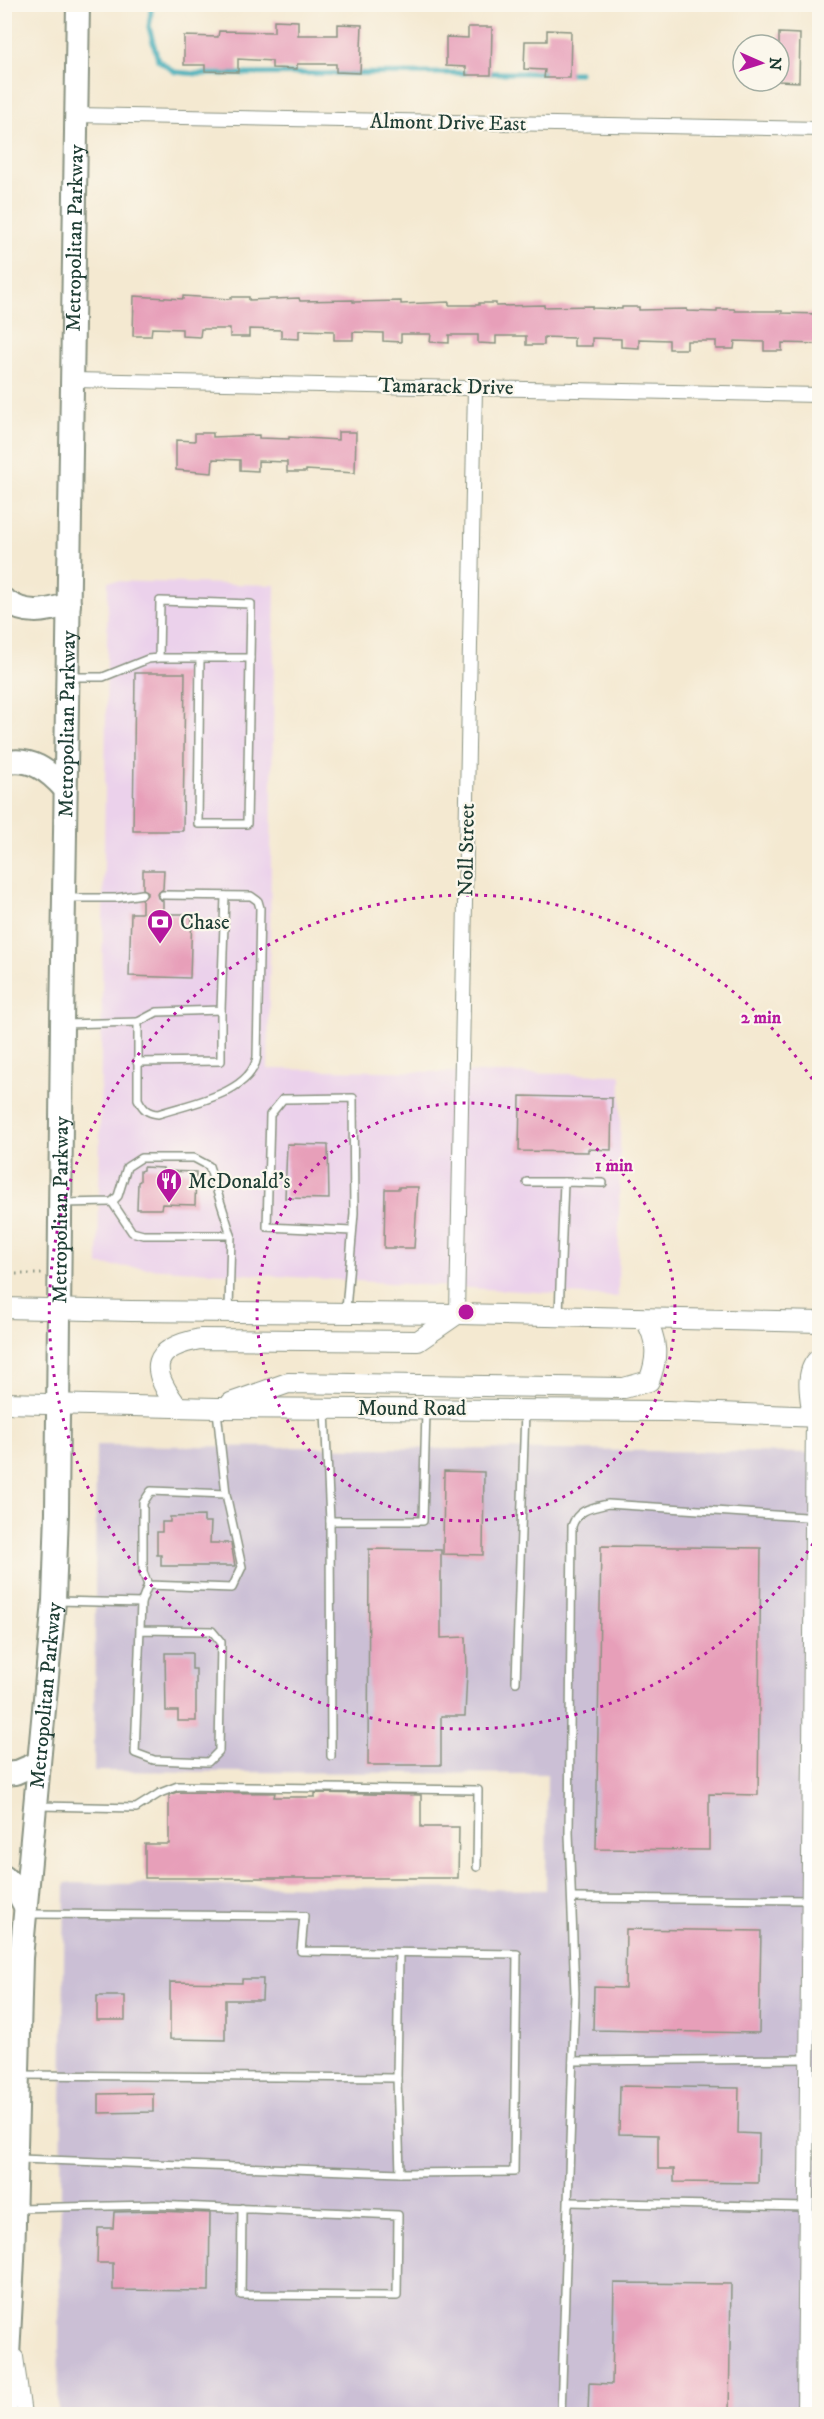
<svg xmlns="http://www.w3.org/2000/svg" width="824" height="2419" font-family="'IM FELL DW Pica',serif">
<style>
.built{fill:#ebd1eb}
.industrial{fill:#cbbfd5}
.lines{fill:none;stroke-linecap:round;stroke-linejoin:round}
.stream{stroke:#3babb7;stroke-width:5}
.building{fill:#e79fb9}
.lane-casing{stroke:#8a9382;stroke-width:10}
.street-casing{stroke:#8a9382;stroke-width:16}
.secondary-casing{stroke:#8a9382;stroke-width:22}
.primary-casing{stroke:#8a9382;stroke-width:26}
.path{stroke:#8a9382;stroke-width:3;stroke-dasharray:1.5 4.5;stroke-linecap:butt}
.lane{stroke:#fff;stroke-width:7}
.street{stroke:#fff;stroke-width:14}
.secondary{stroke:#fff;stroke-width:20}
.primary{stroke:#fff;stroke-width:22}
.ring{fill:none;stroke:#b5179e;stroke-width:3;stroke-dasharray:3 6}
.labels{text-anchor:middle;stroke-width:4.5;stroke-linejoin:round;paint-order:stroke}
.street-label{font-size:21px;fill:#1f3d34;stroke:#fbf7ec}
.poi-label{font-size:21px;fill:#1f3d34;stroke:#fbf7ec;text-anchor:start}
.centre{fill:#b5179e;stroke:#fbf7ec;stroke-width:3}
.ring-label{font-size:18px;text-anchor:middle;font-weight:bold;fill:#b5179e;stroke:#fbf7ec;stroke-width:4.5;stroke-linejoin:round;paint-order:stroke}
</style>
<rect width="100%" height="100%" fill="#fbf7ec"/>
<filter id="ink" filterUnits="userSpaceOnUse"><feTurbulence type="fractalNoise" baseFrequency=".0167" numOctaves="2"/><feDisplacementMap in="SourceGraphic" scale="12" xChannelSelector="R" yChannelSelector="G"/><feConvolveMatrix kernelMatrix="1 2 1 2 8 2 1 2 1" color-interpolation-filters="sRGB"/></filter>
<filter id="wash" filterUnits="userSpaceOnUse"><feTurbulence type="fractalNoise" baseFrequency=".008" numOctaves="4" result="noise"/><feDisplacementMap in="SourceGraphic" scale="24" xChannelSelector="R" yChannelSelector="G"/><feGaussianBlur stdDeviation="1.35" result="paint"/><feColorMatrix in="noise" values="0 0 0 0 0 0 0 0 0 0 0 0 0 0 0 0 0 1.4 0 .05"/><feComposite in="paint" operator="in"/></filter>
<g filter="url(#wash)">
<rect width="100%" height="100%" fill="#f4e9d1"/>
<path class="built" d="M108 581 275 585 268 1069 621 1075 618 1297 98 1265Z"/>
<path class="industrial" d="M96 1445 819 1453V2414H58L65 1883 546 1890 547 1774 94 1771Z"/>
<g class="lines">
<g class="stream">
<path d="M152 4 149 27 158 60 175 72 198 74 471 73"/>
<path d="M486 73H552"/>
<path d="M564 73H580"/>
</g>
</g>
<g id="blocks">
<g class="building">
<path d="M274 20 298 21V35H338V24L362 25 360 73 336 72V64H297V69L272 68V61L238 59V72L205 71V65H184V36L218 37 219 31 274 32Z"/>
<path d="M468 27H492L491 75H466V67L446 66V37L468 38Z"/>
<path d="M547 30 571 31 570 78H544L545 70 524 69 525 41H547Z"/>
<path d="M779 33 800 34 799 82 779 81Z"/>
<path d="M134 296 183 299V296L231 299V297H249V300L299 298 300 301 353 300V302L401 301V304L449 302V305H479V303H496V306L544 305V307L592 306V308L622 309V307H639V310L687 309V311L717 312V309H734L735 311H782V313L819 314V344L782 343V351H764V342L735 341 734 349H716V341H687V349H669V340L639 339V348L621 347V339L592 338V346H574V338L544 337V345H526V336H496V344L478 343V335H449V343L430 342 431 334H401V342L383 341V333L353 332V340H334V331L299 330V339L281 338V330L249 329V337H230V329H201L200 337 182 336V329L152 328 151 336H133Z"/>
<path d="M338 432H356L355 473 306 470V472H287V462L258 461V471L240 470V460L213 459 212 473 176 470V440L195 441V433H213V437L259 435V438L289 439V437L338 440Z"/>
<path d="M135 673H185L183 831H133Z"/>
<path d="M143 870H164L163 889 157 894 158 898 163 901V914H192L190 978 129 976 131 913H142V900L147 895V891L143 889Z"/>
<path d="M520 1096 612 1098 611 1150 588 1149V1152L519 1151Z"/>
<path d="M287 1144 328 1145 329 1199 285 1198Z"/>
<path d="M143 1167 163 1168V1171L196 1172 195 1205 162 1204 161 1209H137L138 1182 140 1181V1171L143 1170Z"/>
<path d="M399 1187H418L414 1248H384L385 1189H399Z"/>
<path d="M444 1471 484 1472 483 1555 443 1554Z"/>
<path d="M204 1516V1522H211L210 1543H231L235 1566H161V1555H157V1532H162V1522H170V1517Z"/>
<path d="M601 1546 761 1548 758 1795 709 1794V1850L596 1849Z"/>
<path d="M369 1549 441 1550V1638L466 1637 467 1672 465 1716H441V1765H368Z"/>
<path d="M165 1653H192V1669H196V1721H178V1711H166Z"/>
<path d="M177 1792 275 1793 274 1797H315V1793L421 1795V1827H459L458 1878H145V1844H169V1795Z"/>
<path d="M626 1929 761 1931 759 2033 593 2030 594 1987 625 1988Z"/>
<path d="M242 1979H263L262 2000H225V2040L170 2039V1982L242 1983Z"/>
<rect x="97" y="1996" width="28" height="24"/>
<path d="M620 2086 739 2088 738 2133 759 2134 758 2183 674 2182V2169H658V2135L619 2134Z"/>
<path d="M153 2093V2112L99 2113V2094Z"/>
<path d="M155 2211 210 2213 209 2291 113 2290V2263H97L98 2228H113L114 2212Z"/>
<path d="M614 2283 731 2284 729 2415H588L589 2383 612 2384Z"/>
</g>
</g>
</g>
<g filter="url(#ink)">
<use href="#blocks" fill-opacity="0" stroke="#8a9382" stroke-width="1.5"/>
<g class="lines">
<g class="lane-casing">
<g id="lane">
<path d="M200 658 198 824H247L250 658"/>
<path d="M70 677H103L148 659 159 658H250L251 604 160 601 159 658"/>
<path d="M66 898H116L142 894"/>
<path d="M138 1022 157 1012 221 1010 225 896"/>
<path d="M65 1024 138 1022V1099C143 1109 147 1113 158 1114 188 1104 251 1094 257 1057L260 908 258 901 251 896 163 895"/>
<path d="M137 1062 221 1061V1010"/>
<path d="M527 1182H564"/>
<path d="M112 1202 132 1232 143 1235H231"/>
<path d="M63 1203 112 1202 118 1196 127 1167 141 1158H194L209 1166 231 1235 229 1309"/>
<path d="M346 1310 354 1213 353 1098 283 1099 270 1115 267 1227 352 1231"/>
<path d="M559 1314 564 1182 603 1183"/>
<path d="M217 1411 226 1494 242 1567 232 1588 148 1585 143 1572V1503L151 1491 226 1494"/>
<path d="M325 1411 330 1521H423L426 1411"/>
<path d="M330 1521 331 1756"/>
<path d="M57 1601 141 1603"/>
<path d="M140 1630 212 1631 221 1642 219 1751 208 1762 154 1760 135 1753 141 1603 148 1585"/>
<path d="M516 1682 525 1411"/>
<path d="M40 1806 136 1808 160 1793 178 1786 478 1790 477 1867"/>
<path d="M572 1898 809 1900"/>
<path d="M573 2061 807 2059"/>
<path d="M22 2075 397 2078 400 2173"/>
<path d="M397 2078 399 1953"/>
<path d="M807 2120H820"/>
<path d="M20 2159 400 2173 514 2172 517 1954 301 1951 304 1916 30 1914"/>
<path d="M569 2202 806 2207"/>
<path d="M17 2208 155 2205 398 2215 397 2296 241 2295 242 2208"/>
<path d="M805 2300H820"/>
<path d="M561 2414 575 1993 569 1833 572 1526C578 1509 591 1508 608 1504L820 1518"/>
</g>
</g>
<g class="street-casing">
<g id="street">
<path d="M76 115 820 129"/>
<path d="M72 380 820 395"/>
<path d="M457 1314 475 387"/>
<path d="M16 2357 24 2414"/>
<path d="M804 2414 813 1417"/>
</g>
</g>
<g class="secondary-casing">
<g id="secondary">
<path d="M4 1308 131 1311 457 1314 820 1322"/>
<path d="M4 1403 217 1408 667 1411 820 1417"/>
<path d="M231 1403 288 1383 624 1388 649 1381C658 1359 658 1340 645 1319"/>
<path d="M177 1406C148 1368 152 1348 200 1339L418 1341 457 1314"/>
<path d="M813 1417C811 1399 803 1371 820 1358"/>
</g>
</g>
<g class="primary-casing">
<g id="primary">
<path d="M4 600C26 616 45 612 69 604"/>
<path d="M4 763C30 756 49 771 65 789"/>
<path d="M4 1774 15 1773 38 1763"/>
<path d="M4 1877 16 1889 25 1906"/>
<path id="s1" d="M5 2414 13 2260 21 1958 54 1601 57 1512 62 1024 78 4"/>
</g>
</g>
<path class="path" d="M4 1274H42"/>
<use href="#lane" class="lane"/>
<use href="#street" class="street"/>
<use href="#secondary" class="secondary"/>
<use href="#primary" class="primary"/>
</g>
</g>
<g class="ring">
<circle cx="466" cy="1312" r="209"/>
<path d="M818 1536A417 417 0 1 1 818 1088"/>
</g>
<defs>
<g id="bank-pin" transform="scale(1.35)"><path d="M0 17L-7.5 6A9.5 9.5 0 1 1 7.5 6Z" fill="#b5179e" stroke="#fbf7ec"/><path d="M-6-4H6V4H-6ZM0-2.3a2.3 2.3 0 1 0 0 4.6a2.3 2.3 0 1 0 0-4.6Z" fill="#fff"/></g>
<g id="restaurant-pin" transform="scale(1.35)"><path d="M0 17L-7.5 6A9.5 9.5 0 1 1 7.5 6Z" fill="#b5179e" stroke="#fbf7ec"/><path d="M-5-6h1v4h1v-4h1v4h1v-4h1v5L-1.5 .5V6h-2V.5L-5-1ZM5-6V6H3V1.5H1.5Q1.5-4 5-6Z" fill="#fff"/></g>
</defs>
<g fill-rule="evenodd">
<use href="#bank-pin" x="160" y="922"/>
<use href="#restaurant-pin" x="169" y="1181"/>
</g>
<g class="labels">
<g class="street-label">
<text transform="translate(448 122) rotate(1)" y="7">Almont Drive East</text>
<text dy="7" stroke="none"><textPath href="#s1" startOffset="2178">Metropolitan Parkway</textPath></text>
<text transform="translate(446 386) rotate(1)" y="7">Tamarack Drive</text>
<text dy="7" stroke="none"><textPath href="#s1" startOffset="1692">Metropolitan Parkway</textPath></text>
<text transform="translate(466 850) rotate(-89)" y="7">Noll Street</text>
<text dy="7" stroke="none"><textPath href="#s1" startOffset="1206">Metropolitan Parkway</textPath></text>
<text x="412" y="1415">Mound Road</text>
<text dy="7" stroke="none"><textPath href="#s1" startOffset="720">Metropolitan Parkway</textPath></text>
</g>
<g class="poi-label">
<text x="180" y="929">Chase</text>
<text x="188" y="1188">McDonald's</text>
</g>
</g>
<circle cx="466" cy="1312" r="9" class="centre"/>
<g class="ring-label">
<text x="761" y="1023">2 min</text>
<text x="614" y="1171">1 min</text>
</g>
<rect width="824" height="2419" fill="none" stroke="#fbf7ec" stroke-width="24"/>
<g transform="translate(761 63) rotate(93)"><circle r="28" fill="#fbf7ec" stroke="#a3ada2" stroke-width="1.5"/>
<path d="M0-4.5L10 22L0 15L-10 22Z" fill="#b5179e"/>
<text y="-9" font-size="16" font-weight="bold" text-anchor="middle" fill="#1f3d34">N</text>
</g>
</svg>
